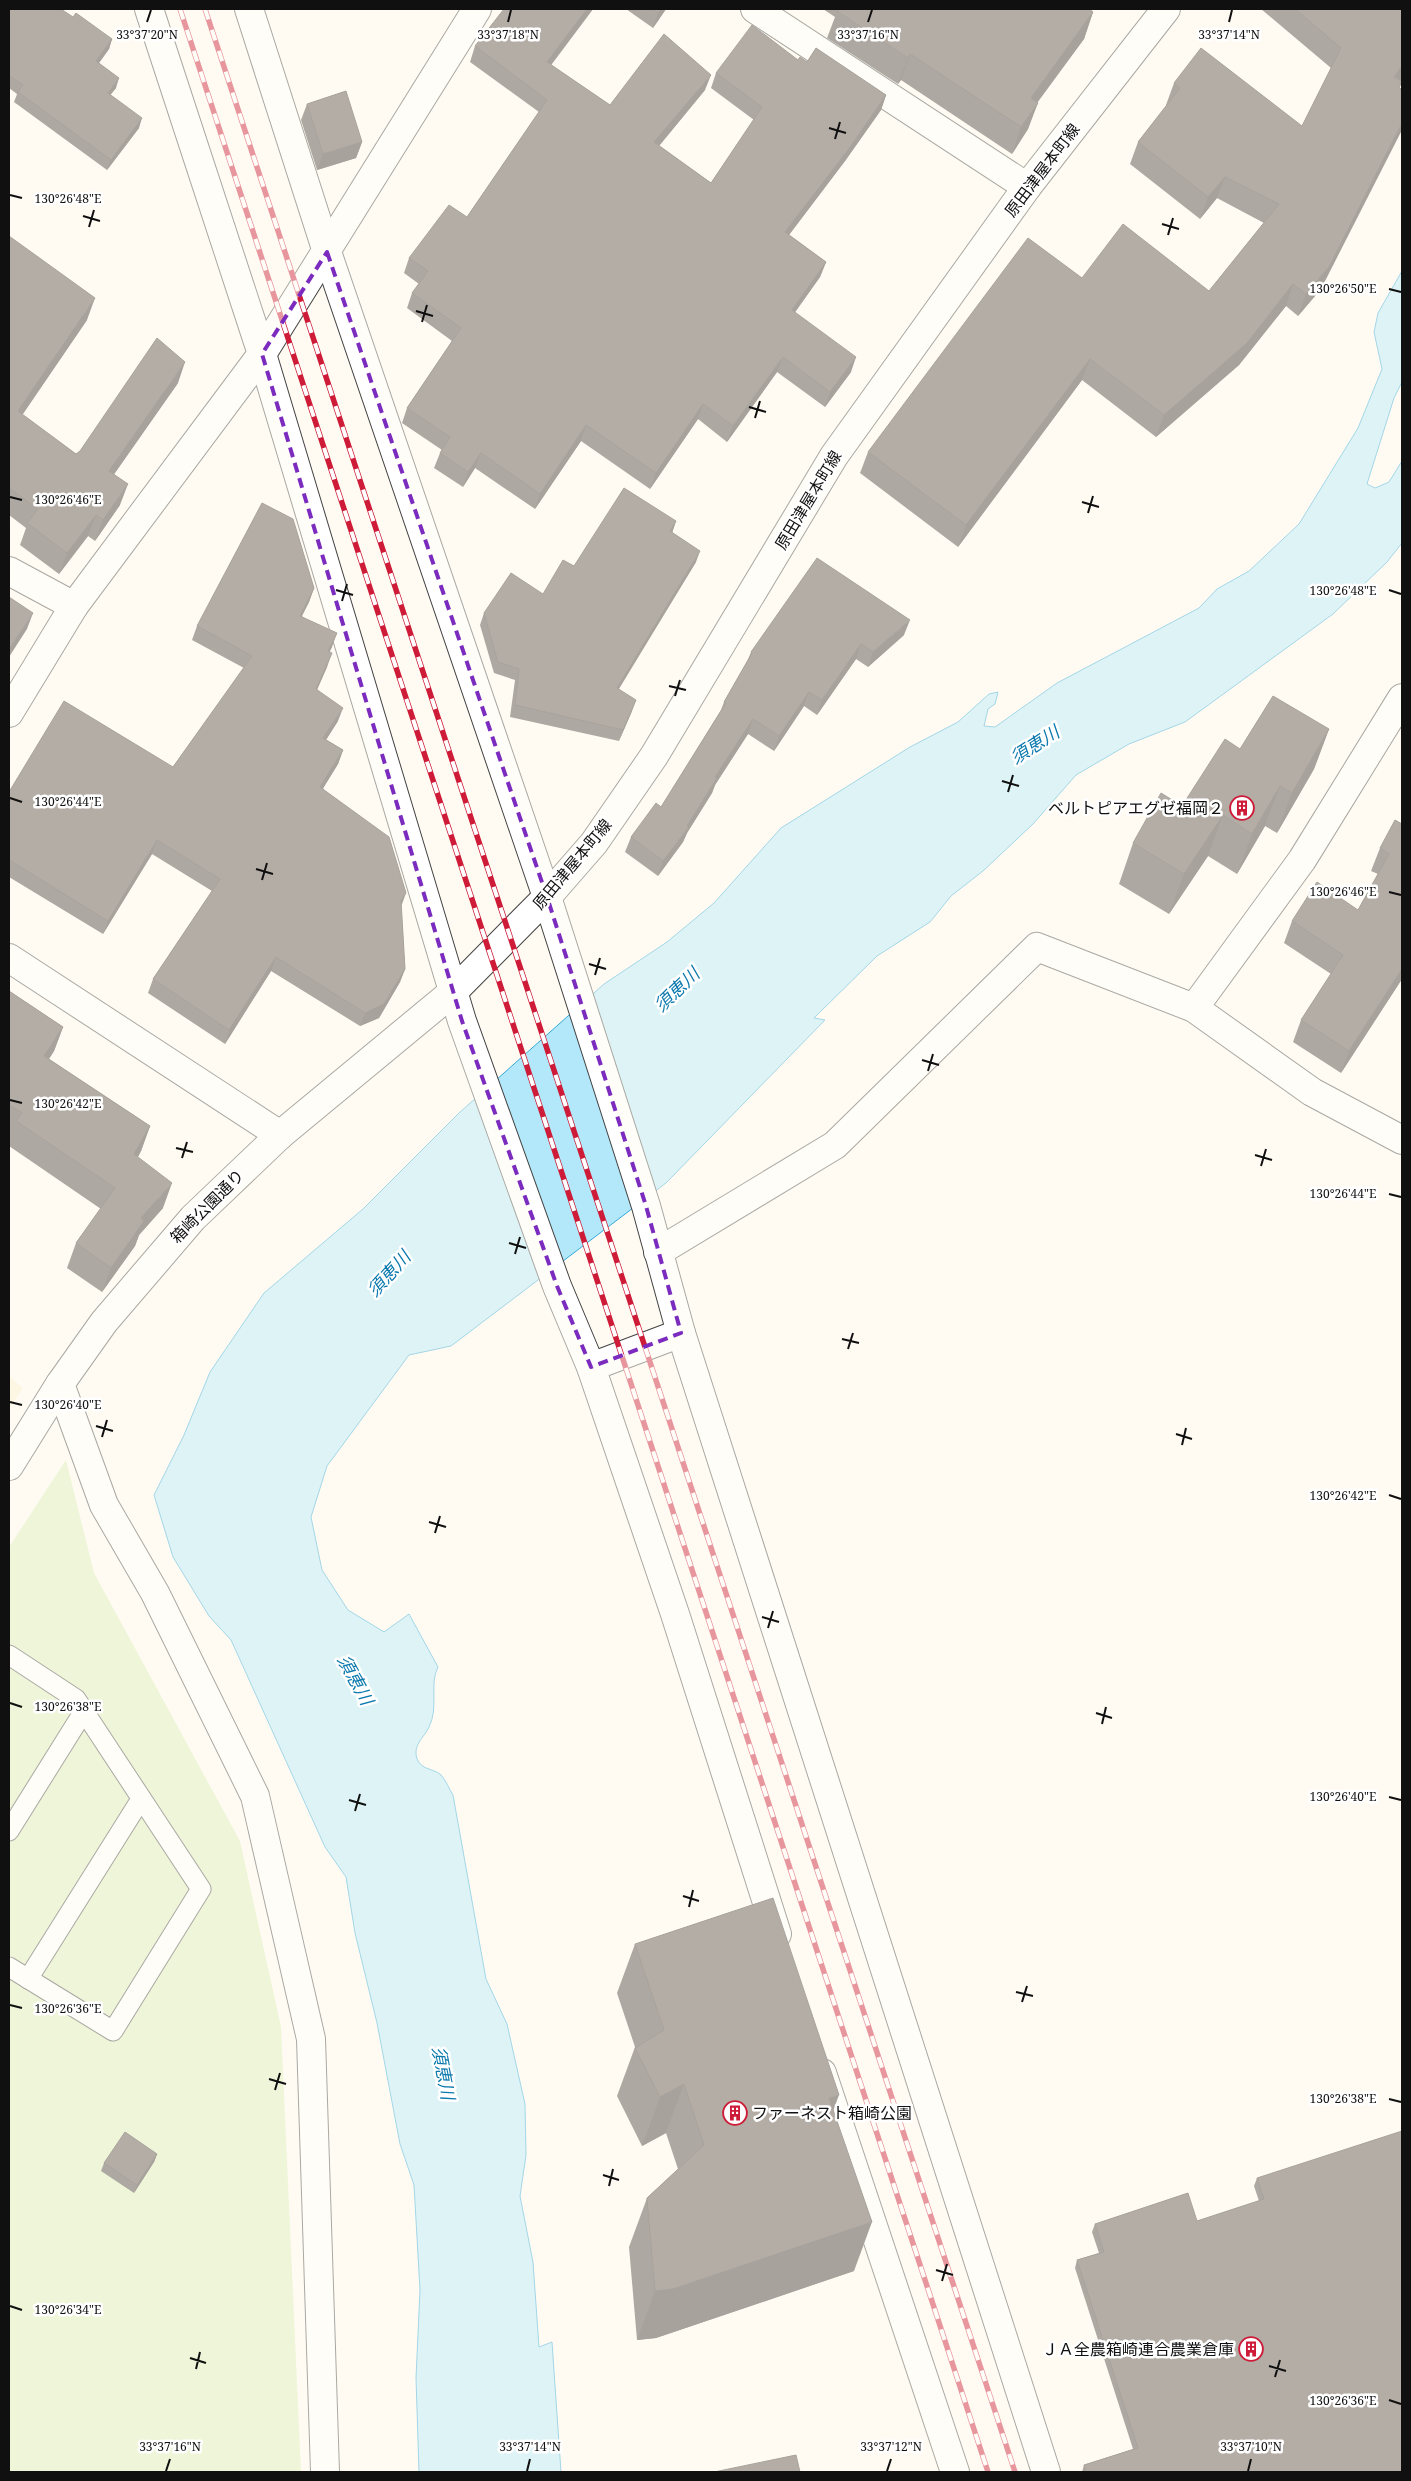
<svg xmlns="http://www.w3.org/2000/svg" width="1411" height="2481" font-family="'Noto Serif','Noto Sans JP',serif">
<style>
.farmland{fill:#f8f0d0}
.green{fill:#daeeb8}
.water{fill:#b3e8fb;stroke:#34a9d8}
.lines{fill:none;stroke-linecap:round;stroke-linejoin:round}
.service-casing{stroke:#434343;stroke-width:21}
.minor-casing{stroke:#434343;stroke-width:30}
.tertiary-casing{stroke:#434343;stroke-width:30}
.service{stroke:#fff;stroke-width:19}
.minor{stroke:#fff;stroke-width:28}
.tertiary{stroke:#fff;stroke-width:28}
.rail-casing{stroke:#cd1b38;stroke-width:5.5}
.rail{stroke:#fff;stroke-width:4;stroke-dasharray:11;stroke-linecap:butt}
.wall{fill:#4d4440}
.shaded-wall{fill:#3f3734}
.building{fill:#5a4f4b;stroke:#3f3734}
.marked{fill:none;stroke:#7b2cbf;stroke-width:4;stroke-dasharray:10 6;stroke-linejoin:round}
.ticks{fill:none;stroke:#101010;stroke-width:2}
.labels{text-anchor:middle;stroke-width:5;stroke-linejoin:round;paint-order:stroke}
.street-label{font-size:16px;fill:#101010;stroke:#fff}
.poi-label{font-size:16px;fill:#101010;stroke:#fff;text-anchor:end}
.water-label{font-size:18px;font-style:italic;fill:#0d7aae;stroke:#fff}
.ticks-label{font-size:12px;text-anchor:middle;fill:#101010;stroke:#fff;stroke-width:5;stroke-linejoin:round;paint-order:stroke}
</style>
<rect width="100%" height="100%" fill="#fffbf3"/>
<path class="farmland" d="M9 1376 23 1388 9 1409Z"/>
<path class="green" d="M66 1460 94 1573 240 1841 281 2027 301 2472H9V1547Z"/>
<path class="water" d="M1402 271V382L1394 398 1367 484 1375 488 1389 482 1402 461V543L1387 562 1333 614 1185 722 1129 744 1076 775 1033 824 983 871 951 896 930 922 877 956 814 1018 825 1020 666 1183 451 1346 409 1355 327 1466 311 1517 322 1570 348 1610 384 1632 409 1614 438 1667C429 1684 439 1708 429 1727 424 1738 411 1746 418 1761 423 1770 435 1769 441 1775 446 1780 449 1789 453 1795L486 1979 507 2024 525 2104 526 2155 520 2196 533 2262 539 2347 552 2342 561 2472H419L416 2378 420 2290 414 2185 400 2144 377 2023 355 1933 346 1877 325 1847 231 1640 209 1616 173 1557 154 1495 184 1435 210 1372 264 1293 363 1209 459 1113 604 984 667 942 714 903 781 828 910 747 958 722 989 694 998 692 995 704 988 709 984 726 995 727 1057 683 1199 608 1217 589 1249 571 1299 524 1358 428 1382 369 1374 332 1378 313Z"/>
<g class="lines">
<g class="service-casing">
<g id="service">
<path d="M9 1655 76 1699 201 1889 113 2031 9 1967"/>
<path d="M9 1831 84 1711"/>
<path d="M28 1979 141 1799"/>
</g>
</g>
<g class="minor-casing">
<g id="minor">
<path d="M149 9 262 354 462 1021 557 1286 591 1367 675 1614 777 1934"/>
<path d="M249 9 327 252 547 897 646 1206 681 1333 1046 2472"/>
<path d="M755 9 1027 187"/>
<path d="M9 571 74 606"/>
<path d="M9 713 74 606 262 354 477 9"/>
<path d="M9 958 280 1135"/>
<path d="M1194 1008 1302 860 1402 698"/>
<path d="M658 1252 835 1145 1037 947 1194 1008 1312 1092 1402 1140"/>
<path d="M591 1367 681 1333"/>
<path d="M60 1384 104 1505 155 1593 255 1796 311 2039 325 2472"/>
<path d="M822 2073 955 2472"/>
</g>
</g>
<g class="tertiary-casing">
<path id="tertiary" d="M9 1466 60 1384 104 1322 193 1218 280 1135 454 991 547 897 594 843 654 756 834 456 1027 187 1166 9"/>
</g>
<use href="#service" class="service"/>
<use href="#minor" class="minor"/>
<use href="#tertiary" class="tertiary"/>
<g class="rail-casing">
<g id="rail">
<path d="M180 9 988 2472"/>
<path d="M205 9 1015 2472"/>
</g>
</g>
<use href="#rail" class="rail"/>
</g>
<g class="wall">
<path d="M9 9 73 17 112 39 109 49 99 63 116 88 110 95 139 128 107 170 14 102 17 94 9 88Z"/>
<path d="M593 9 551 65 610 105 705 90 659 146 711 183 754 120 711 88 716 73 798 60 807 62 886 95 881 110 845 161 789 235 826 262 820 277 795 312 851 372 825 407 777 372 727 442 698 419 650 489 581 441 535 509 475 468 463 487 434 468 440 453 442 450 402 423 407 408 452 341 407 308 412 293 419 284 404 273 409 258 467 217 539 112 470 62 475 46Z"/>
<path d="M626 9H666L653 28Z"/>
<path d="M823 9H1089L1093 12 1084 39 1037 102 1028 129 1012 154 901 80 898 84 827 38 835 17Z"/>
<path d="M1261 9H1402V78L1401 80 1321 289 1298 316 1286 306 1239 365 1156 437 1082 380 958 547 860 473 868 452 1082 278 1209 291 1264 223 1217 198 1200 219 1130 164 1138 142 1167 105H1166L1174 83 1302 126 1331 68Z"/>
<path d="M307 104 362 142 356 158 317 170 301 120Z"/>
<path d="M9 236 87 320 22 415 76 454 178 383 114 474 120 505 95 541 88 536 59 574 20 545 26 528 9 515Z"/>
<path d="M676 521 672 533 696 562 619 689 632 711 619 741 510 717 515 680 494 673 480 625 484 613 543 594 574 566Z"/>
<path d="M314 588 309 602 302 616 332 647 329 652 327 667 317 690 338 721 326 740 343 750 338 764 323 788 401 907 405 969 400 982 379 1018 360 1026 271 971 225 1044 148 993 153 979 212 891 152 854 103 934 9 877V792L173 767 244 668 192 640 197 626Z"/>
<path d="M904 635 868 667 856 659 817 715 804 706 774 751 748 734 715 785 712 793 687 833 683 842 658 876 625 852 631 837 661 807 721 710 724 702 747 662 751 652Z"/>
<path d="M1329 729 1314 769 1277 833 1265 826 1237 874 1208 856 1169 914 1119 884 1133 843 1182 806 1240 749Z"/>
<path d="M1402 824V979L1341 1073 1293 1042 1301 1020 1331 974 1284 943 1292 921 1358 910 1378 874 1371 871 1380 848Z"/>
<path d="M9 991 63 1027 54 1051 49 1059 150 1126 141 1151 138 1157 163 1208 139 1235 135 1246 102 1292 67 1268 76 1243 101 1209 9 1146V1140L10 1136 9 1135Z"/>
<path d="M635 1944 833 2110 854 2271 656 2338 637 2340 629 2247 647 2198 678 2169 666 2133 642 2146 617 2096 635 2047 617 1993Z"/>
<path d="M157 2154 154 2162 134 2193 101 2171 104 2163Z"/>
<path d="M1257 2178 1402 2472H1082L1084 2465 1133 2449 1075 2268 1077 2260 1099 2253 1092 2232 1095 2224 1197 2221 1259 2201 1254 2186Z"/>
</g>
<g class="shaded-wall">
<path d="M587 9H593L542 77 547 62Z"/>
<path d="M661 9H666L653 28 658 13Z"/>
<path d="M1093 12 1084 39 1021 125 1031 98Z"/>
<path d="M112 39 109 49 93 71 96 61Z"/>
<path d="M910 54 901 80 898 84 908 58Z"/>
<path d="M1402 66V78L1386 98 1394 77Z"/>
<path d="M711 75 705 90 649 158 654 142Z"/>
<path d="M119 78 116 88 104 103 108 93Z"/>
<path d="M886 95 881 110 845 161 779 248 785 232Z"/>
<path d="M1038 103 1028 129 1012 154 1021 127Z"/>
<path d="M142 118 139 128 107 170 111 160Z"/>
<path d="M1402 123V130L1321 289 1298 316 1306 294Z"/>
<path d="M362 142 356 158 317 170 323 154Z"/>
<path d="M1225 177 1217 198 1200 219 1208 197Z"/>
<path d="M826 262 820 277 786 325 792 310Z"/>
<path d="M1293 284 1286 306 1239 365 1156 437 1164 415Z"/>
<path d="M95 298 87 320 10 433 18 411Z"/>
<path d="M783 357 777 372 727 442 733 426Z"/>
<path d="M856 357 851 372 825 407 830 392Z"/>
<path d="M1090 359 1082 380 958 547 966 525Z"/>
<path d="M185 362 178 383 101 493 109 471Z"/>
<path d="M703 404 698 419 650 489 656 473Z"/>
<path d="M586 425 581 441 535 509 540 494Z"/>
<path d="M481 453 475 468 463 487 468 472Z"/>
<path d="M128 484 120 505 95 541 103 520Z"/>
<path d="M96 515 88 536 59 574 67 553Z"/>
<path d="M676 521 672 533 670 531Z"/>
<path d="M700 551 696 562 612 699 617 688Z"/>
<path d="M314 588 309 602 295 629 300 616Z"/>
<path d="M33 613 27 629 9 657V649Z"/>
<path d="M910 620 904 635 868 667 873 652Z"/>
<path d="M337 633 332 647 323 665 328 651Z"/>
<path d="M861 644 856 659 817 715 822 700Z"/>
<path d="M332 653 327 667 311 703 316 689Z"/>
<path d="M809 692 804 706 774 751 779 736Z"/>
<path d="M636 700 632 711 619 741 623 730Z"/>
<path d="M343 708 338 721 318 752 323 738Z"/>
<path d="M753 719 748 734 715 785 712 793 687 833 683 842 658 876 663 861 687 826 715 777Z"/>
<path d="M1329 729 1314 769 1277 833 1292 793Z"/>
<path d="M343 750 338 764 316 800 320 787Z"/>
<path d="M1280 786 1265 826 1237 874 1252 834Z"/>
<path d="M1223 815 1208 856 1169 914 1184 874Z"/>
<path d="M157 840 152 854 103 934 108 921Z"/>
<path d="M406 893 401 907V900Z"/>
<path d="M276 957 271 971 225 1044 229 1030Z"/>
<path d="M405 969 400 982 379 1018 360 1026 365 1013Z"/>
<path d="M1402 969V979L1341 1073 1349 1051Z"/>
<path d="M63 1027 54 1051 35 1080 44 1056Z"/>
<path d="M150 1126 141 1151 125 1179 134 1154Z"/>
<path d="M172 1183 163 1208 139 1235 135 1246 102 1292 111 1268 141 1218Z"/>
<path d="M684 2084 666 2133 642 2146 660 2097Z"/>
<path d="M839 2095 821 2144 829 2098Z"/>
<path d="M157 2154 154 2162 134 2193 137 2185Z"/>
<path d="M872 2222 854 2271 656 2338 637 2340 655 2291Z"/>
</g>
<g class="building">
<path d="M9 9H61L73 17 76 13 112 39 96 61 119 78 108 93 142 118 111 160 18 92 23 85 9 76Z"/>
<path d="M504 9H587L547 62 610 105 664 34 711 75 654 142 711 183 762 107 716 73 752 25 798 60 800 57 807 62 816 48 886 95 851 146 785 232 826 262 792 310 856 357 830 392 783 357 733 426 703 404 656 473 586 425 540 494 481 453 468 472 440 453 450 437 407 408 461 328 412 293 428 271 409 258 449 205 467 217 547 100 475 46Z"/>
<path d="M653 9H661L658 13Z"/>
<path d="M838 9H1089L1093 12 1031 98 1038 103 1021 127 910 54 908 58 837 11Z"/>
<path d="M1295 9H1402V66L1394 77 1402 81 1399 88 1402 89V123L1329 267 1306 294 1293 284 1247 343 1164 415 1090 359 966 525 868 452 1028 238 1082 278 1123 224 1209 291 1279 204 1225 177 1208 197 1138 142 1180 88 1174 83 1201 48 1302 126 1341 48Z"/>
<path d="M346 91 362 142 323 154 307 104Z"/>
<path d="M9 236 95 298 18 411 76 454 80 451 157 338 185 362 109 471 128 484 103 520 96 515 67 553 27 523 38 509 9 488Z"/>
<path d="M624 488 676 521 670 531 700 551 617 688 636 700 623 730 515 705 519 669 498 662 484 613 511 573 543 594 563 560 574 566Z"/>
<path d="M262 503 293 519 314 588 300 616 337 633 328 651 332 653 316 689 343 708 323 738 343 750 320 787 389 837 406 893 401 900 405 969 384 1004 365 1013 276 957 229 1030 153 979 220 879 157 840 108 921 9 860V792L64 701 173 767 252 656 197 626Z"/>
<path d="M817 558 910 620 873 652 861 644 822 700 809 692 779 736 753 719 715 777 717 778 687 826 689 827 663 861 631 837 656 803 661 807 726 703 724 702 752 653 751 652Z"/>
<path d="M9 597 33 613 9 649Z"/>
<path d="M1273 696 1329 729 1292 793 1280 786 1252 834 1223 815 1184 874 1133 843 1161 793 1182 806 1225 739 1240 749Z"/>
<path d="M1395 820 1402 824V969L1349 1051 1301 1020 1343 955 1292 921 1317 882 1358 910 1389 854 1380 848Z"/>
<path d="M9 991 63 1027 44 1056 150 1126 134 1154 172 1183 141 1218 144 1221 111 1268 76 1243 115 1188 16 1121 22 1113 9 1105Z"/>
<path d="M773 1898 839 2095 829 2098 872 2222 673 2289 655 2291 647 2198 704 2145 684 2084 660 2097 635 2048 664 2030 635 1944Z"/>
<path d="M1402 2131V2472H1086L1084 2465 1138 2448 1077 2260 1104 2252 1095 2224 1188 2193 1197 2221 1264 2199 1257 2178Z"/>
<path d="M125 2132 157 2154 137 2185 104 2163Z"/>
<path d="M796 2455 800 2472H714Z"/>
</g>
<path d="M0 0H1411V2481H0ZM327 252 547 897 646 1206 681 1333 591 1367 557 1286 462 1021 262 354Z" fill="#fffbf3" fill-opacity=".55" fill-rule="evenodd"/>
<path class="marked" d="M327 252 547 897 646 1206 681 1333 591 1367 557 1286 462 1021 262 354Z"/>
<path class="ticks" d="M147 22 151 10M508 22 511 10M868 22 872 10M1229 22 1232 10M829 128 846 133M835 139 840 122M10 195 22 198M83 216 100 221M1162 224 1179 229M89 227 94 210M1168 235 1173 218M1389 289 1401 292M416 311 433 316M422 322 427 305M749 407 766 412M755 418 760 401M10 497 22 500M1082 502 1099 507M1088 513 1093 496M336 590 353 595M1389 590 1401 594M342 601 347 584M669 686 686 690M675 696 680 680M1002 781 1019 786M1008 792 1013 775M10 798 22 802M256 869 273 874M262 880 267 863M1389 892 1401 895M589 964 606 969M595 975 600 958M922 1060 939 1065M928 1071 933 1054M10 1100 22 1103M176 1148 193 1152M1255 1155 1272 1160M182 1158 187 1142M1261 1166 1266 1149M1389 1194 1401 1197M509 1243 526 1248M515 1254 520 1237M842 1339 859 1343M848 1349 853 1333M10 1402 22 1405M96 1426 113 1431M1176 1434 1192 1439M102 1437 107 1420M1182 1445 1186 1428M1389 1495 1401 1499M429 1522 446 1527M435 1533 440 1516M762 1617 779 1622M768 1628 773 1611M10 1703 22 1707M1096 1713 1112 1718M1102 1724 1106 1707M1389 1797 1401 1800M349 1800 366 1805M355 1811 360 1794M683 1896 699 1901M689 1907 693 1890M1016 1992 1033 1996M1022 2002 1027 1986M10 2005 22 2008M269 2079 286 2084M275 2090 280 2073M1389 2099 1401 2102M603 2175 619 2180M609 2186 613 2169M936 2270 953 2275M942 2281 947 2264M10 2306 22 2310M190 2358 206 2363M1269 2366 1286 2371M196 2369 200 2352M1275 2377 1280 2360M1389 2400 1401 2404M166 2471 170 2459M527 2471 530 2459M887 2471 891 2459M1248 2471 1251 2459"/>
<defs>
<g id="building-ring" transform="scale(1.25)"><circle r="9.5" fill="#fff" stroke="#cd1b38" stroke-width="1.5"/><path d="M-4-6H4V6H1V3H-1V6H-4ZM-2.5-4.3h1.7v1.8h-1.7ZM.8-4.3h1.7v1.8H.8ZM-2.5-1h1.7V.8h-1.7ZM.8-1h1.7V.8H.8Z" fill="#cd1b38"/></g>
</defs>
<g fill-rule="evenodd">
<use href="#building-ring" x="1242" y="808"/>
<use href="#building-ring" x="735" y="2113"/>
<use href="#building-ring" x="1251" y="2349"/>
</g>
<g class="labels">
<g class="street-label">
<text transform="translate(1042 170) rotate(-53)" y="6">原田津屋本町線</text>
<text transform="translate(808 500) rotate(-59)" y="6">原田津屋本町線</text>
<text transform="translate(572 864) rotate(-50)" y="6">原田津屋本町線</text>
<text transform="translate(207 1206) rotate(-45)" y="6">箱崎公園通り</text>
</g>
<g class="poi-label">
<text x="1224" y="814">ベルトピアエグゼ福岡２</text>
<text x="752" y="2119" text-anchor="start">ファーネスト箱崎公園</text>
<text x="1234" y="2355">ＪＡ全農箱崎連合農業倉庫</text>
</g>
<g class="water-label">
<text transform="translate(1035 745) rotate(-33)" y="6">須恵川</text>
<text transform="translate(677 990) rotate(-44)" y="6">須恵川</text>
<text transform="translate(389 1274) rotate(-48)" y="6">須恵川</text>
<text transform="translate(355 1680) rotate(61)" y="6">須恵川</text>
<text transform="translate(443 2073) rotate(79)" y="6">須恵川</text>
</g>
</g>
<g class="ticks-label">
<text x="147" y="39">33°37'20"N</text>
<text x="508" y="39">33°37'18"N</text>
<text x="868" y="39">33°37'16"N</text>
<text x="1229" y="39">33°37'14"N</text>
<text x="68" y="203">130°26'48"E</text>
<text x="1343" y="293">130°26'50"E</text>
<text x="68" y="504">130°26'46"E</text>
<text x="1343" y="595">130°26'48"E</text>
<text x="68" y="806">130°26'44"E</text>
<text x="1343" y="896">130°26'46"E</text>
<text x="68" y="1108">130°26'42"E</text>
<text x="1343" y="1198">130°26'44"E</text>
<text x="68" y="1409">130°26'40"E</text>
<text x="1343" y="1500">130°26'42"E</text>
<text x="68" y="1711">130°26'38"E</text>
<text x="1343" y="1801">130°26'40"E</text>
<text x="68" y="2013">130°26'36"E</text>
<text x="1343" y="2103">130°26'38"E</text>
<text x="68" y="2314">130°26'34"E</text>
<text x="1343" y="2405">130°26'36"E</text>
<text x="170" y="2451">33°37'16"N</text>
<text x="530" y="2451">33°37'14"N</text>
<text x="891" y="2451">33°37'12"N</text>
<text x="1251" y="2451">33°37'10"N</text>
</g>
<rect width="1411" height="2481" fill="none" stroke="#101010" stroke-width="20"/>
</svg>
